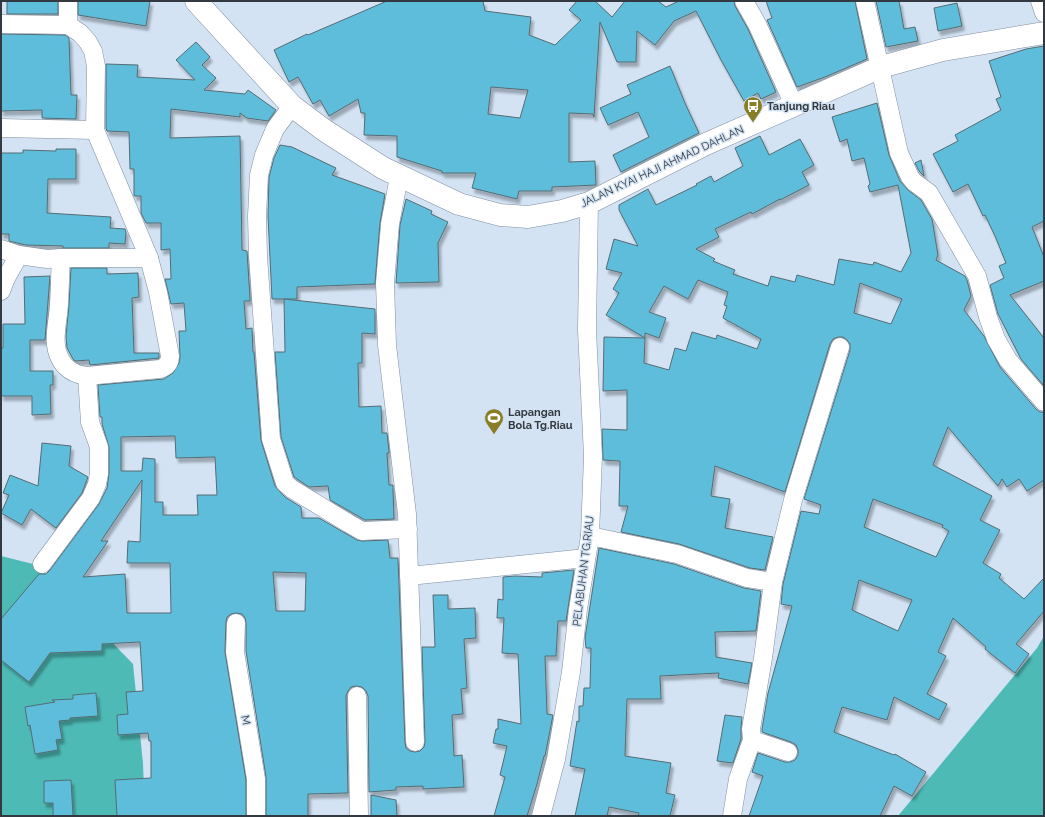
<svg xmlns="http://www.w3.org/2000/svg" width="1045" height="817" font-family="Raleway,sans-serif">
<style>
.water{fill:#4dbab5}
.building{fill:#5dbdda;stroke:#556c73;fill-rule:evenodd;filter:url(#shadow)}
.lines{fill:none;stroke-linecap:round;stroke-linejoin:round}
.minor-casing{stroke:#808f9f;stroke-width:19}
.major-casing{stroke:#808f9f;stroke-width:23}
.minor{stroke:#fff;stroke-width:18}
.major{stroke:#fff;stroke-width:22}
.labels{text-anchor:middle;stroke-width:3;stroke-linejoin:round;paint-order:stroke}
.poi-label{font-size:11px;font-weight:bold;fill:#333940;stroke:#d3e3f4;text-anchor:start}
.street-label{font-size:11px;fill:#333940;stroke:#d3e3f4}
</style>
<defs>
<filter id="shadow"><feDropShadow dx="2.5" dy="4.5" stdDeviation="1" flood-color="#0004"/></filter>
</defs>
<rect width="100%" height="100%" fill="#d3e3f4"/>
<g class="water">
<path d="M1 556 37 565 133 664 143 764 145 816H1Z"/>
<path d="M1044 636V816H898L1037 648Z"/>
</g>
<g class="building">
<rect x="7" y="1" width="51" height="13"/>
<path d="M78 1H150L146 26 78 15Z"/>
<path d="M387 1H483L485 11 531 17 529 35 555 45 581 20 569 10 577 1H595L612 17 625 1H658L666 7 679 1H734L735 6 748 29 776 92 761 99 758 93 744 101 721 60 696 11 674 21 655 45 637 31 636 62H617L600 22 594 117 593 114 569 113V162L595 161 596 185 552 187V191H519L517 199 472 188 476 173H442V171L397 157V136L364 135 365 113H361L358 99 329 116 320 100 313 104 298 77 289 82 274 50 307 34 308 35ZM491 87 528 90 520 118 488 114Z"/>
<path d="M766 1H855L867 59 825 77 797 87 767 20 772 18Z"/>
<path d="M876 1H899L904 29 915 27 918 41 886 47Z"/>
<path d="M957 3 962 26 938 31 934 8Z"/>
<path d="M1 34 65 35 69 38 71 95H77L76 119 42 118V110L1 111Z"/>
<path d="M196 42 210 57 202 65 216 78 204 90 245 94 248 90 276 110 268 121 247 118 240 113V117L171 109 170 138 240 136 242 250 247 251 250 298V301H244L246 329 252 328 253 352H254L261 440 275 486 285 497 301 507 302 518H319L357 540 362 541 388 540 390 558H398L405 742 406 748 410 751 415 752 420 751 424 747 425 742 422 647H435L433 595H448V609L475 608 476 638 464 639 467 688 461 689 463 714 452 715 454 756 462 755 464 787 423 789V786L396 787V790L369 792 368 696 366 691 362 687 356 686 351 687 348 691 346 696 348 793 308 794V816H266V777L246 651V623L245 618 242 614 236 613 231 614 227 617 226 622 225 652 246 780V816H117L115 780 151 778V741H149L148 733 118 735 117 715 128 714 126 692 143 691 140 642 102 644V651L50 653 29 682 1 660V619L39 574H46L50 570 99 504 107 488 109 474V447L102 424V417H100L98 385 164 379 173 373 179 363 180 357 179 331H186L184 303 171 304 165 279H171L170 249 161 250V223H146L141 213V196H134V169H130L129 132 107 131 106 128V64L138 65 137 77 195 80 176 60ZM175 436 176 458 215 457 217 495H197L198 515H163V502H155V459L143 458 142 471H121V437ZM142 480 140 542 128 541 127 563H170L171 613H127L125 574 83 577 108 541H101ZM273 572 306 573 305 611H276Z"/>
<path d="M1044 46V221L1032 227 1044 257V281L1010 295 1044 338V386L1021 359 998 314 990 285 1004 278 999 266 1006 263 995 236 985 215 983 216 968 184 953 192 933 154 958 141 955 135 1001 110 996 99 1001 97 989 61 1026 49Z"/>
<path d="M670 66 685 103 699 133 621 172 613 155 649 137 638 112 608 125 600 108 631 94 627 85Z"/>
<path d="M877 103 889 155 900 181 908 190 921 200 932 219 938 255 936 260 965 276 967 280 971 296 964 310 984 336 1000 367 1036 409 1040 412H1044V480L1027 491 1019 479 1007 487 1002 479 998 486 948 427 933 465 992 496 980 520 1000 530 983 563 1001 574 999 578 1024 599 1044 578V611L1016 644 1029 654 1015 673 985 649 986 647 953 618 938 652 946 656 927 694 947 704 939 720 894 697 887 720 842 707 834 732 894 755 895 754 926 772 912 796 894 786 880 816H749L763 776 752 772 758 753 785 762H790L795 760 798 755V750L796 745 791 742 762 732V729L768 693 792 606 781 604 783 584 801 511 819 514 821 505 804 499 850 350V344L847 340 843 337H838L833 339 830 344 785 492 715 466 711 496 730 499 725 528 773 537 765 570 750 568 679 544 621 532 628 506H619L620 461 603 460 602 429 627 430V390L603 391 604 337 645 338 644 363 669 370 675 348 686 351 692 332 716 339 717 335 757 349 761 339 723 318 727 306 724 305 728 292 698 280 688 299 664 286 649 312 666 318 659 338 645 333V338L606 315 619 293 613 289 622 273 606 269 614 239 638 246 619 210V205L648 189 656 205 697 185 696 184 711 176 714 182 743 166 735 148 760 136 769 155 800 139 814 165 802 172 809 185 780 200V199L752 214 751 212 715 229 719 237 696 249 715 259 713 261 735 270 733 274 768 286 771 276 795 282 797 275 834 285 839 259 873 265 874 262 901 272 911 253 898 185 870 192 868 186 870 184 864 158 852 161 847 139 840 142 832 117ZM860 283 902 299 891 324 854 313ZM873 499 943 525 942 527 949 531 936 557 864 527ZM859 580 912 600 898 631 852 610Z"/>
<path d="M280 145 292 147 336 168 332 175 385 194 380 223 375 284 297 287V299H272L268 216 269 177 274 158Z"/>
<path d="M56 149H76V179H48L47 213 111 217 110 228 125 229 126 232 125 244 109 243V248H63V246L26 245 9 241V234H1V153H23V150L56 151Z"/>
<path d="M921 160 924 176 919 171 915 163Z"/>
<path d="M406 199 432 211 431 214 448 222 438 243 439 282 396 283 400 225Z"/>
<path d="M71 268H107V274L138 273 139 297 132 298 134 353H159V358L90 365 89 360 75 361 73 359 67 348 66 336 69 305Z"/>
<path d="M50 276 45 340H30V371H53V385H50L51 414 32 415V396H1V348H3V324H25L24 277Z"/>
<path d="M284 299 375 309V334L362 333V363H358L359 407 381 406 382 433H387L389 451V453H387L389 485H393V489L394 519 365 520 330 500 328 486 309 487 294 477 281 437 275 352H285Z"/>
<path d="M42 443 71 446 69 466 88 477 82 493 56 528 31 509 22 525 1 513 9 495 3 493 10 475 38 486Z"/>
<path d="M599 548 674 564 744 588 761 591 756 631 715 632 716 657 752 663 748 684 718 678 719 673 660 676 661 699H627L625 756 671 763 666 793 675 795 670 816H638L639 813 609 807 607 816H575L585 769 570 766 577 721 579 722V706H583L584 688H590L591 648H586L585 638Z"/>
<path d="M574 570 566 621H558L556 656H545L547 714 553 715 545 756H544L537 784 527 816H494L505 777 500 775 507 746 493 743 496 729H498V719L521 724 518 654 502 653 504 618H497L498 599 503 600V577L515 576 542 577V573Z"/>
<path d="M96 693 98 716 70 718V720L59 721 62 739 56 740 58 750 35 754 30 725 28 726 25 707 55 702 52 700 73 699V695Z"/>
<path d="M725 715 742 717 741 727V739L733 763 717 761Z"/>
<path d="M71 780 73 816H53V803H44V781Z"/>
<path d="M371 795 396 800 397 816H371Z"/>
</g>
<g class="lines">
<g class="minor-casing">
<g id="minor">
<path d="M744 1 757 24 794 105"/>
<path d="M865 1 899 153 910 177 914 182 929 193 977 276 988 317 996 339 1008 360 1044 402"/>
<path d="M1040 1 1044 13"/>
<path d="M1 24 68 25"/>
<path d="M292 106 275 129 264 155 259 175 257 216 258 256 271 439 285 483 292 489 348 523 362 531 408 529"/>
<path d="M1 128 95 130"/>
<path d="M399 177 390 224 385 283 387 345 407 514 415 742"/>
<path d="M1 249 19 255"/>
<path d="M61 258C60 273 60 288 59 304 58 326 49 347 65 366 71 372 78 375 87 376L160 369C166 367 170 363 170 356L158 292 149 258 95 130 96 66 93 51 88 42 80 33 68 25V1"/>
<path d="M1 291 6 278 19 255 47 259 61 258H149"/>
<path d="M590 536 677 554 747 578 773 582"/>
<path d="M42 564 91 498 97 484 99 474V447L90 422 87 376"/>
<path d="M409 576 586 558"/>
<path d="M236 623 235 652 256 779V816"/>
<path d="M357 696 359 816"/>
<path d="M788 752 752 740 751 729 763 658 773 582 793 500 840 347"/>
<path d="M541 816 556 759 571 672 578 609 590 536 593 456 587 330 589 203"/>
<path d="M732 816 738 779 752 740"/>
</g>
</g>
<g class="major-casing">
<path id="major" d="M196 1 292 106 324 130 383 168 459 204 500 215 528 217 562 211 589 203 706 144 881 67 943 50 1044 33"/>
</g>
<use href="#minor" class="minor"/>
<use href="#major" class="major"/>
</g>
<defs>
<g id="bus-pin" transform="scale(1)"><path d="M0 17L-7.5 6A9.5 9.5 0 1 1 7.5 6Z" fill="#897e25" stroke="#d3e3f4"/><path d="M-5-6H5V4H4V6H2V4H-2V6H-4V4H-5ZM-3.5-4V0h7V-4ZM-3.5 1.2v1.5H-2V1.2ZM2 1.2v1.5H3.5V1.2Z" fill="#fff"/></g>
<g id="stadium-pin" transform="scale(1)"><path d="M0 17L-7.5 6A9.5 9.5 0 1 1 7.5 6Z" fill="#897e25" stroke="#d3e3f4"/><path d="M0-5a6.5 5 0 1 0 0 10a6.5 5 0 1 0 0-10ZM-3.5-1.8h7v3.6h-7Z" fill="#fff"/></g>
</defs>
<g fill-rule="evenodd">
<use href="#bus-pin" x="753" y="106"/>
<use href="#stadium-pin" x="494" y="418"/>
</g>
<g class="labels">
<g class="poi-label">
<text x="767" y="110">Tanjung Riau</text>
<text x="508" y="416">Lapangan<tspan x="508" dy="13">Bola Tg.Riau</tspan></text>
</g>
<g class="street-label">
<text transform="translate(662 166) rotate(-25)" y="4">JALAN KYAI HAJI AHMAD DAHLAN</text>
<text transform="translate(583 571) rotate(-83)" y="4">PELABUHAN TG.RIAU</text>
<text transform="translate(246 720) rotate(79)" y="4">M</text>
</g>
</g>
<rect width="1045" height="817" fill="none" stroke="#333940" stroke-width="4"/>
</svg>
